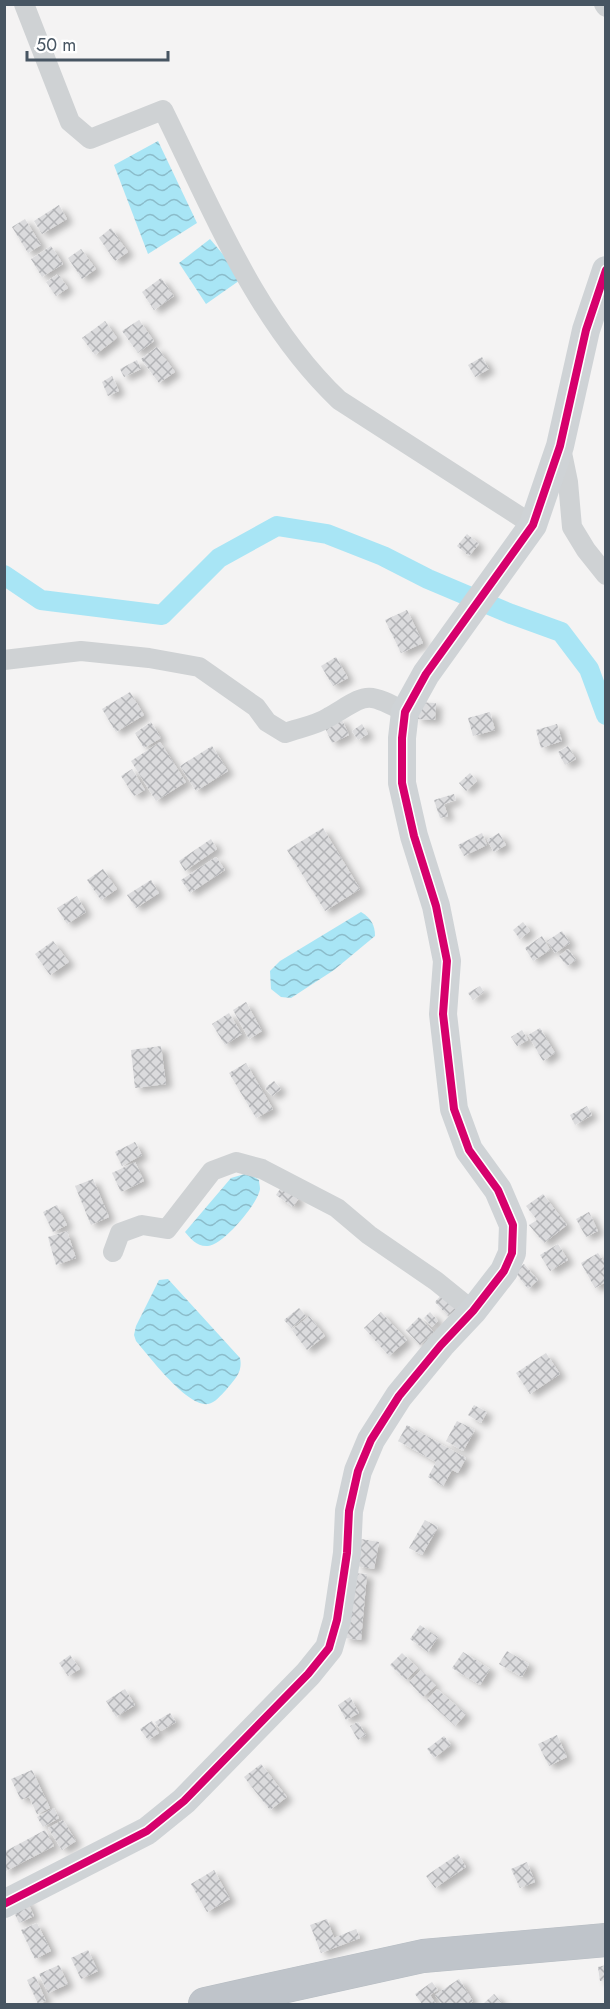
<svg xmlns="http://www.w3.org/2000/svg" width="610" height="2009" font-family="Jost,sans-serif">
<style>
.water{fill:url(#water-waves)}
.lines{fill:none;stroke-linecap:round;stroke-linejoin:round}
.canal{stroke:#a8e5f5;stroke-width:20}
.building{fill:url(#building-cross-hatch);filter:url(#shadow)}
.highway-casing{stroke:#b7bdc3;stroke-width:34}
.street{stroke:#cfd2d4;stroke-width:20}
.secondary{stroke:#cfd3d6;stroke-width:28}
.highway{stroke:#bfc4ca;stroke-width:33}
.cycleway-casing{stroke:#fff;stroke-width:11}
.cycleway{stroke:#d6006c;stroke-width:8}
</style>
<defs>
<pattern id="water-waves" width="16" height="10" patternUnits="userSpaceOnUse" patternTransform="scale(1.5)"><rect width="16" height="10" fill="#a8e5f5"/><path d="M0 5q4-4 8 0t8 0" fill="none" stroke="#8bbcca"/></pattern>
<pattern id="building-cross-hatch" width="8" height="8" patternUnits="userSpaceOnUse" patternTransform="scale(1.5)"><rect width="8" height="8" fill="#dbdbdd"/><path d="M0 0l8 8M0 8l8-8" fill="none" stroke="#b3b4b7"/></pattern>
<filter id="shadow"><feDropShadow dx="6" dy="4" stdDeviation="3" flood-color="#0004"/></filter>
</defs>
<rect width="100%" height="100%" fill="#f4f3f3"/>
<g class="water">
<path d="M158 141 197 223 148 254 114 165Z"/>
<path d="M210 239 243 278 206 304 179 263Z"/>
<path d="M361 912C371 918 375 925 375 936L334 970 291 998 281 997 271 989 270 971 280 961Z"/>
<path d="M248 1173 259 1180C259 1183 260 1186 260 1189 258 1204 223 1245 208 1246 197 1247 191 1239 185 1232L231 1178Z"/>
<path d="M168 1279 240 1358C243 1372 235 1379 226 1390 221 1395 215 1403 208 1404 187 1407 149 1356 136 1341L134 1335 136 1326 159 1280Z"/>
</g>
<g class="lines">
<path class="canal" d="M4 575 41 600 162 615 219 558 277 526 327 534 383 556 428 579 511 614 561 632 589 669 606 715"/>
</g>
<g class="building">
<path d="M59 205 67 219 42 234 34 221Z"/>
<path d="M25 219 41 245 28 253 12 227Z"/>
<path d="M111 228 128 252 115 261 99 238Z"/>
<path d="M51 246 63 264 42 277 31 259Z"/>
<path d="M81 249 96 269 82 279 68 258Z"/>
<path d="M58 274 68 288 56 296 46 282Z"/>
<path d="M161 278 174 296 154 310 142 292Z"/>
<path d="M139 320 154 341 138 353 122 331Z"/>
<path d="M105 321 117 338 95 355 82 338Z"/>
<path d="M157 347 175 372 159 383 141 359Z"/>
<path d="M482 357 489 369 475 377 468 365Z"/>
<path d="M137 360 141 369 124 377 120 369Z"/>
<path d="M112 376 119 391 108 396 102 382Z"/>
<path d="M467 534 479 544 469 556 457 546Z"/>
<path d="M407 610 423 643 401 653 385 620Z"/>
<path d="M336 657 348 678 333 686 321 666Z"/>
<path d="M130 692 144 715 116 732 102 709Z"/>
<path d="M417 702 436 703 435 720 416 719Z"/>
<path d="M490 712 495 730 473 736 468 718Z"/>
<path d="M341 718 349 735 332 743 324 726Z"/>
<path d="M151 722 161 738 144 748 135 733Z"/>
<path d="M362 724 368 734 358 740 352 731Z"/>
<path d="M557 724 562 741 541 748 536 730Z"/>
<path d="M160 742 186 782 156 801 131 761Z"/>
<path d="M212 746 228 771 196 791 180 766Z"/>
<path d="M568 746 576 759 565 765 558 752Z"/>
<path d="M132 769 145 790 134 796 121 776Z"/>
<path d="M470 773 477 781 466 791 459 783Z"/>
<path d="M454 794 456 800 444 804 448 816 440 818 434 800Z"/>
<path d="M323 828 360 889 325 911 287 850Z"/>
<path d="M482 833 487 845 464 856 458 845Z"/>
<path d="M499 833 506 845 494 852 487 840Z"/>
<path d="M211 839 217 849 185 871 179 861Z"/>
<path d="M216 857 225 870 190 893 181 880Z"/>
<path d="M103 869 117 889 101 900 87 880Z"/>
<path d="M151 880 159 893 136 908 127 895Z"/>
<path d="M77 896 86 912 67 924 57 908Z"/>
<path d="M523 922 530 931 520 939 513 930Z"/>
<path d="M562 931 570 943 555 953 547 941Z"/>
<path d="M542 936 550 950 533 961 525 948Z"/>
<path d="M53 941 69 962 50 975 35 954Z"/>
<path d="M568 949 576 960 567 966 559 956Z"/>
<path d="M480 986 484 992 473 1000 468 993Z"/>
<path d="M246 1002 262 1031 249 1039 233 1010Z"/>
<path d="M229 1013 242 1034 225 1045 212 1024Z"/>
<path d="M540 1028 555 1053 543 1061 528 1035Z"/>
<path d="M522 1030 528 1040 517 1046 511 1037Z"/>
<path d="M161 1046 166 1084 135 1088 131 1050Z"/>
<path d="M246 1063 273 1109 256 1118 229 1073Z"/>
<path d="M274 1081 281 1089 272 1096 265 1088Z"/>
<path d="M587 1106 592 1115 575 1125 570 1115Z"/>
<path d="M135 1142 142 1155 122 1166 115 1152Z"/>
<path d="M135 1162 144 1181 121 1192 112 1173Z"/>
<path d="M93 1179 109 1217 91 1225 75 1186Z"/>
<path d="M282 1186 299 1198 293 1207 276 1195Z"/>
<path d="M543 1194 567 1225 544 1243 529 1225 537 1220 526 1206Z"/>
<path d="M57 1205 67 1225 53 1232 43 1212Z"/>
<path d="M589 1212 598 1231 586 1237 576 1219Z"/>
<path d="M67 1231 76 1258 56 1265 48 1237Z"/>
<path d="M558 1244 568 1260 550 1271 540 1255Z"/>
<path d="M598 1253 606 1265V1282L595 1288 581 1263Z"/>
<path d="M524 1264 538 1280 528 1289 515 1272Z"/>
<path d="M443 1293 457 1308 448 1316 435 1302Z"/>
<path d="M299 1308 306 1316 291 1328 284 1320Z"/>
<path d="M381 1312 407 1340 389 1356 364 1328Z"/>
<path d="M430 1312 438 1321 432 1327 424 1318Z"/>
<path d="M309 1316 325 1336 307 1350 292 1330Z"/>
<path d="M419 1317 434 1332 420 1345 406 1330Z"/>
<path d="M546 1353 560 1374 530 1394 516 1373Z"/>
<path d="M474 1405 487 1412 481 1423 468 1415Z"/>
<path d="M457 1421 475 1430 463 1451 446 1441Z"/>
<path d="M407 1425 466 1458 458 1473 452 1470 443 1486 428 1477 436 1462 398 1441Z"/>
<path d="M425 1520 438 1527 422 1555 409 1548Z"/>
<path d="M361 1539 379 1542 374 1569 356 1566Z"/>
<path d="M350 1573 367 1574 361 1640 344 1638Z"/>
<path d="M420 1625 438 1637 428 1652 410 1639Z"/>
<path d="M507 1651 529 1664 522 1677 499 1664Z"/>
<path d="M463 1652 490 1669 480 1685 452 1668Z"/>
<path d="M402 1653 418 1668 406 1680 390 1665Z"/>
<path d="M70 1655 80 1669 68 1676 59 1663Z"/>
<path d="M421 1670 436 1685 423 1697 409 1682Z"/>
<path d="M125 1689 135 1705 116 1717 106 1701Z"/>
<path d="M437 1689 466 1714 455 1726 427 1700Z"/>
<path d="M350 1697 359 1713 346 1720 338 1705Z"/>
<path d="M170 1713 176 1722 161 1731 155 1722Z"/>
<path d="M152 1721 159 1733 148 1740 140 1729Z"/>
<path d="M358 1722 366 1735 358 1740 350 1726Z"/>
<path d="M557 1735 567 1757 549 1766 538 1744Z"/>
<path d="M444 1736 451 1745 434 1758 427 1749Z"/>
<path d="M261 1764 287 1797 270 1810 244 1777Z"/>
<path d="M32 1770 50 1808 37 1814 29 1797 21 1800 11 1779Z"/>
<path d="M54 1808 59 1818 43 1827 37 1817Z"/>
<path d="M63 1820 76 1841 62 1850 48 1828Z"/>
<path d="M45 1830 54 1846 4 1872V1852Z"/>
<path d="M458 1854 466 1867 435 1888 426 1876Z"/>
<path d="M527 1862 535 1882 520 1888 511 1869Z"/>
<path d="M214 1870 230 1899 207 1912 191 1884Z"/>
<path d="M26 1899 34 1916 19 1923 11 1906Z"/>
<path d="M327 1919 334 1938 356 1929 360 1938 321 1953 310 1925Z"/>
<path d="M37 1923 51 1951 35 1959 21 1930Z"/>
<path d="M88 1950 98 1971 81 1979 71 1958Z"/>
<path d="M59 1965 68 1984 48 1993 39 1974Z"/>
<path d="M606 1965V1980L600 1981 598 1967Z"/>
<path d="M35 1976 46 2001 38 2004 27 1980Z"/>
<path d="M459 1979 473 2001 469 2004H442L435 1995Z"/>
<path d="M432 1982 438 1990 430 1995 436 2004H422L415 1994Z"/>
<path d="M494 1994 503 2004H485L484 2003Z"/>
</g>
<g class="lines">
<g class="highway-casing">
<path id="highway" d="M205 2004 423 1956 606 1940"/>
</g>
<g class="street">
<path d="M24 4 70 122 90 139 163 110C213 211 257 322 339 400L533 525"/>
<path d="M604 4 606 7"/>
<path d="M561 448 568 482 572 527 586 550 606 575"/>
<path d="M4 660 81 651 149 658 199 667 256 707 267 722 285 733C299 728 317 725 329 717 367 695 364 690 405 712"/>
<path d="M113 1252 120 1233 142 1225 167 1229 212 1171 236 1162 262 1169 337 1208 369 1235 436 1281 473 1311"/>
</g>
<path class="secondary" d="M4 1904 147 1831 184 1801 308 1674 329 1648 337 1620 347 1553 349 1511 358 1471 371 1440 399 1396 441 1345 473 1311 504 1271 512 1253 513 1225 498 1190 469 1150 454 1109 443 1014 447 961 436 906 414 836 402 783V738L405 712 426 674 533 525 560 446 586 330 606 270"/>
<use href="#highway" class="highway"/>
<g class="cycleway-casing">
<path id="cycleway" d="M4 1904 147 1831 184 1801 308 1674 329 1648 337 1620 347 1553 349 1511 358 1471 371 1440 399 1396 441 1345 473 1311 504 1271 512 1253 513 1225 498 1190 469 1150 454 1109 443 1014 447 961 436 906 414 836 402 783V738L405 712 426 674 533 525 560 446 586 330 606 270"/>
</g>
<use href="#cycleway" class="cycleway"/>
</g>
<rect width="610" height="2009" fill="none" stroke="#475562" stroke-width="12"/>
<path d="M27 51v9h141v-9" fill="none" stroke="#475562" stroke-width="3"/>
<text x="36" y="51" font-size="18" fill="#475562" stroke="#ffffff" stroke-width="4.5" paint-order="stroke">50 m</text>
</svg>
